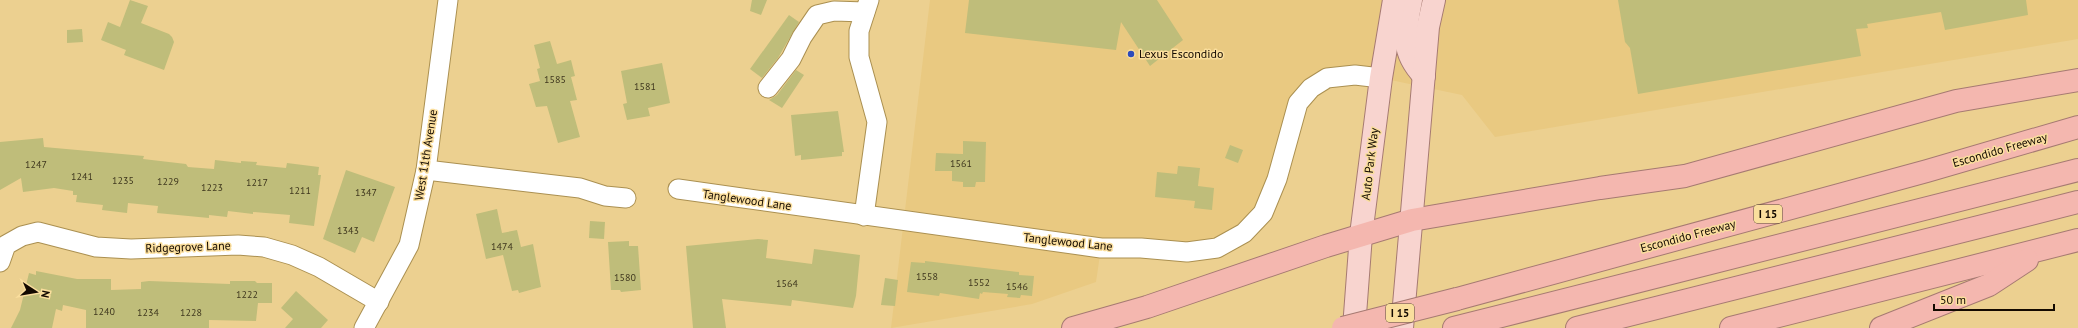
<svg xmlns="http://www.w3.org/2000/svg" width="2078" height="328" font-family="'PT Sans',sans-serif">
<style>
.built{fill:#e9c981}
.building{fill:#bfbd7a}
.lines{fill:none;stroke-linecap:round;stroke-linejoin:round}
.minor-casing{stroke:#ab9051;stroke-width:21}
.major-casing{stroke:#a67a72;stroke-width:24}
.highway-casing{stroke:#a67a72;stroke-width:24}
.minor{stroke:#fff;stroke-width:19}
.major{stroke:#f8d4cf;stroke-width:22}
.highway{stroke:#f4b7af;stroke-width:22}
.highway-bridge-casing{stroke:#a67a72;stroke-width:24;stroke-linecap:butt}
.highway-bridge{stroke:#f4b7af;stroke-width:22}
.poi-dot{fill:#2c4bbb;stroke:#fade9d;stroke-width:1.5}
.labels{text-anchor:middle;stroke-width:3;stroke-linejoin:round;paint-order:stroke}
.number-label{font-size:10px;fill:#3f371e}
.shield{fill:#fade9d;stroke:#594a2f;stroke-width:1}
.shield-label{font-size:11px;font-weight:bold;fill:#140a00}
.poi-label{font-size:12px;fill:#140a00;stroke:#fade9d;text-anchor:start}
.street-label{font-size:12px;fill:#140a00;stroke:#fade9d}
</style>
<rect width="100%" height="100%" fill="#ecd090"/>
<path class="built" d="M930 0H2078V39L1495 137 1462 95 1381 78 1311 88 1263 213 1217 248H1101L1096 282 1032 304 891 328Z"/>
<g class="building">
<path d="M130 0 148 6 141 23 169 34 172 37 174 42 164 70 124 55 126 50 101 40 108 22 120 27Z"/>
<path d="M752 0H767L761 15 750 11Z"/>
<path d="M969 0H1157L1183 40 1150 66 1121 22 1116 50 965 33Z"/>
<path d="M1618 0H2026L2028 15 1945 30 1941 12 1867 24 1868 28 1856 29 1861 56 1638 94 1630 48 1625 42Z"/>
<path d="M789 15 799 22 778 58 762 78 750 69Z"/>
<path d="M82 29 83 42 67 43V30Z"/>
<path d="M550 41 557 64 571 60 575 76 571 77 577 100 570 101 580 137 558 143 547 106 536 107 529 84 540 81 537 69 540 68 534 45Z"/>
<path d="M662 63 670 103 648 108 650 116 627 120 623 104 627 103 621 71Z"/>
<path d="M796 70 804 75 782 108 769 100 777 95Z"/>
<path d="M838 111 844 152H842V156L801 160V155L795 156 791 115Z"/>
<path d="M43 138 44 147 144 156 143 159 186 164 188 167 214 169 215 160 241 163V161L257 162 256 165 286 168 287 163 319 167 318 175H321L314 226 289 223 290 215 253 212V214L228 211 227 217 209 215V218L157 213 158 206 128 203 127 213 102 210 103 205 76 202 77 195H73V191L54 188 23 192 21 178 0 190V142Z"/>
<path d="M963 141 986 142 985 182H976L975 187H963V182L952 181V171H935L936 153 963 154Z"/>
<path d="M1230 145 1243 150 1238 163 1225 158Z"/>
<path d="M1178 166 1200 168 1198 186 1214 188 1212 210 1194 208 1195 201 1155 197 1157 172 1177 174Z"/>
<path d="M346 170 395 187 374 242 362 237 355 253 323 239Z"/>
<path d="M497 209 502 233 517 230 521 247 533 244 541 287 519 293 518 290 512 291 503 255 486 259 476 214Z"/>
<path d="M590 221 605 222 604 239 589 238Z"/>
<path d="M758 239 768 240 766 258 812 264 814 249 860 255 856 296 853 308 792 300 791 306 722 299 726 328H693L686 246Z"/>
<path d="M629 241V246H638L641 290 621 292 620 290H611L608 242Z"/>
<path d="M925 261 1019 272V275L1034 276 1032 296 1021 295 1020 298 1007 297 1008 294 983 292 982 294 980 293 979 299 940 293 939 296 907 292 911 262 925 263Z"/>
<path d="M36 271 77 279H111V290L141 289V282L149 281 230 284V281H255L257 283H272V303H258L256 321 209 320V328H86V310L63 305 62 311 56 309 52 328H11L20 310 29 273 36 275Z"/>
<path d="M885 278 898 280 895 306 881 305Z"/>
<path d="M296 291 328 320 321 328H285L293 319 281 308Z"/>
</g>
<g class="lines">
<g class="minor-casing">
<g id="minor">
<path d="M768 88 791 59 802 37 817 15 834 11 865 12"/>
<path d="M426 170 580 188 605 196 626 198"/>
<path d="M678 189 1101 248H1141L1187 252 1217 248 1244 233 1263 213 1277 179 1298 103 1311 88 1327 78 1355 75 1381 78"/>
<path d="M864 216 877 122 859 57V31L869 0"/>
<path d="M0 262 6 245 22 236 38 232 96 247 131 249 238 245 264 247 292 255 319 267 379 302"/>
<path d="M364 328 409 245 426 170 448 0"/>
</g>
</g>
<g class="major-casing">
<g id="major">
<path d="M1411 0C1405 31 1400 51 1424 76"/>
<path d="M1354 328 1361 235 1381 78 1394 0"/>
<path d="M1402 328 1428 27 1434 0"/>
</g>
</g>
<g class="highway-casing">
<g id="highway">
<path d="M1457 299 1927 171 2078 127"/>
<path d="M1073 328 1147 307 1326 246 1412 220 1600 188 1685 176 1956 101 2078 80"/>
<path d="M1454 328 2078 170"/>
<path d="M1577 328 2078 202"/>
<path d="M1731 328 2078 240"/>
<path d="M1881 328 1989 285 2027 260"/>
</g>
</g>
<use href="#minor" class="minor"/>
<use href="#major" class="major"/>
<use href="#highway" class="highway"/>
<g class="highway-bridge-casing">
<path id="highway-bridge" d="M1343 328 1457 299"/>
</g>
<use href="#highway-bridge" class="highway-bridge"/>
</g>
<circle class="poi-dot" cx="1131" cy="54" r="4"/>
<g class="labels">
<g class="number-label">
<text x="555" y="83">1585</text>
<text x="645" y="90">1581</text>
<text x="961" y="167">1561</text>
<text x="36" y="168">1247</text>
<text x="82" y="180">1241</text>
<text x="123" y="184">1235</text>
<text x="168" y="185">1229</text>
<text x="257" y="186">1217</text>
<text x="212" y="191">1223</text>
<text x="300" y="194">1211</text>
<text x="366" y="196">1347</text>
<text x="348" y="234">1343</text>
<text x="502" y="250">1474</text>
<text x="927" y="280">1558</text>
<text x="625" y="281">1580</text>
<text x="979" y="286">1552</text>
<text x="787" y="287">1564</text>
<text x="1017" y="290">1546</text>
<text x="247" y="298">1222</text>
<text x="104" y="315">1240</text>
<text x="148" y="316">1234</text>
<text x="191" y="316">1228</text>
</g>
<g class="shield">
<rect x="1754" y="205" width="28" height="18" rx="3"/>
<rect x="1386" y="304" width="28" height="18" rx="3"/>
</g>
<g class="shield-label">
<text x="1768" y="218">I 15</text>
<text x="1400" y="317">I 15</text>
</g>
<g class="poi-label">
<text x="1139" y="58">Lexus Escondido</text>
</g>
<g class="street-label">
<text transform="translate(2000 150) rotate(-16)" y="4">Escondido Freeway</text>
<text transform="translate(426 155) rotate(-81)" y="4">West 11th Avenue</text>
<text transform="translate(1370 164) rotate(-83)" y="4">Auto Park Way</text>
<text transform="translate(747 200) rotate(8)" y="4">Tanglewood Lane</text>
<text transform="translate(1688 236) rotate(-15)" y="4">Escondido Freeway</text>
<text transform="translate(1068 242) rotate(6)" y="4">Tanglewood Lane</text>
<text transform="translate(188 247) rotate(-2)" y="4">Ridgegrove Lane</text>
</g>
</g>
<g transform="translate(36 292) rotate(102)" stroke="#fade9d" stroke-width="3" paint-order="stroke">
<path d="M0-3L7 15L0 10L-7 15Z" fill="#140a00"/>
<text y="-6" font-size="11" font-weight="bold" text-anchor="middle" fill="#140a00">N</text>
</g>
<path d="M1934 304v6h120v-6" fill="none" stroke="#140a00" stroke-width="2"/>
<text x="1940" y="304" font-size="12" fill="#140a00" stroke="#fade9d" stroke-width="3" paint-order="stroke">50 m</text>
</svg>
